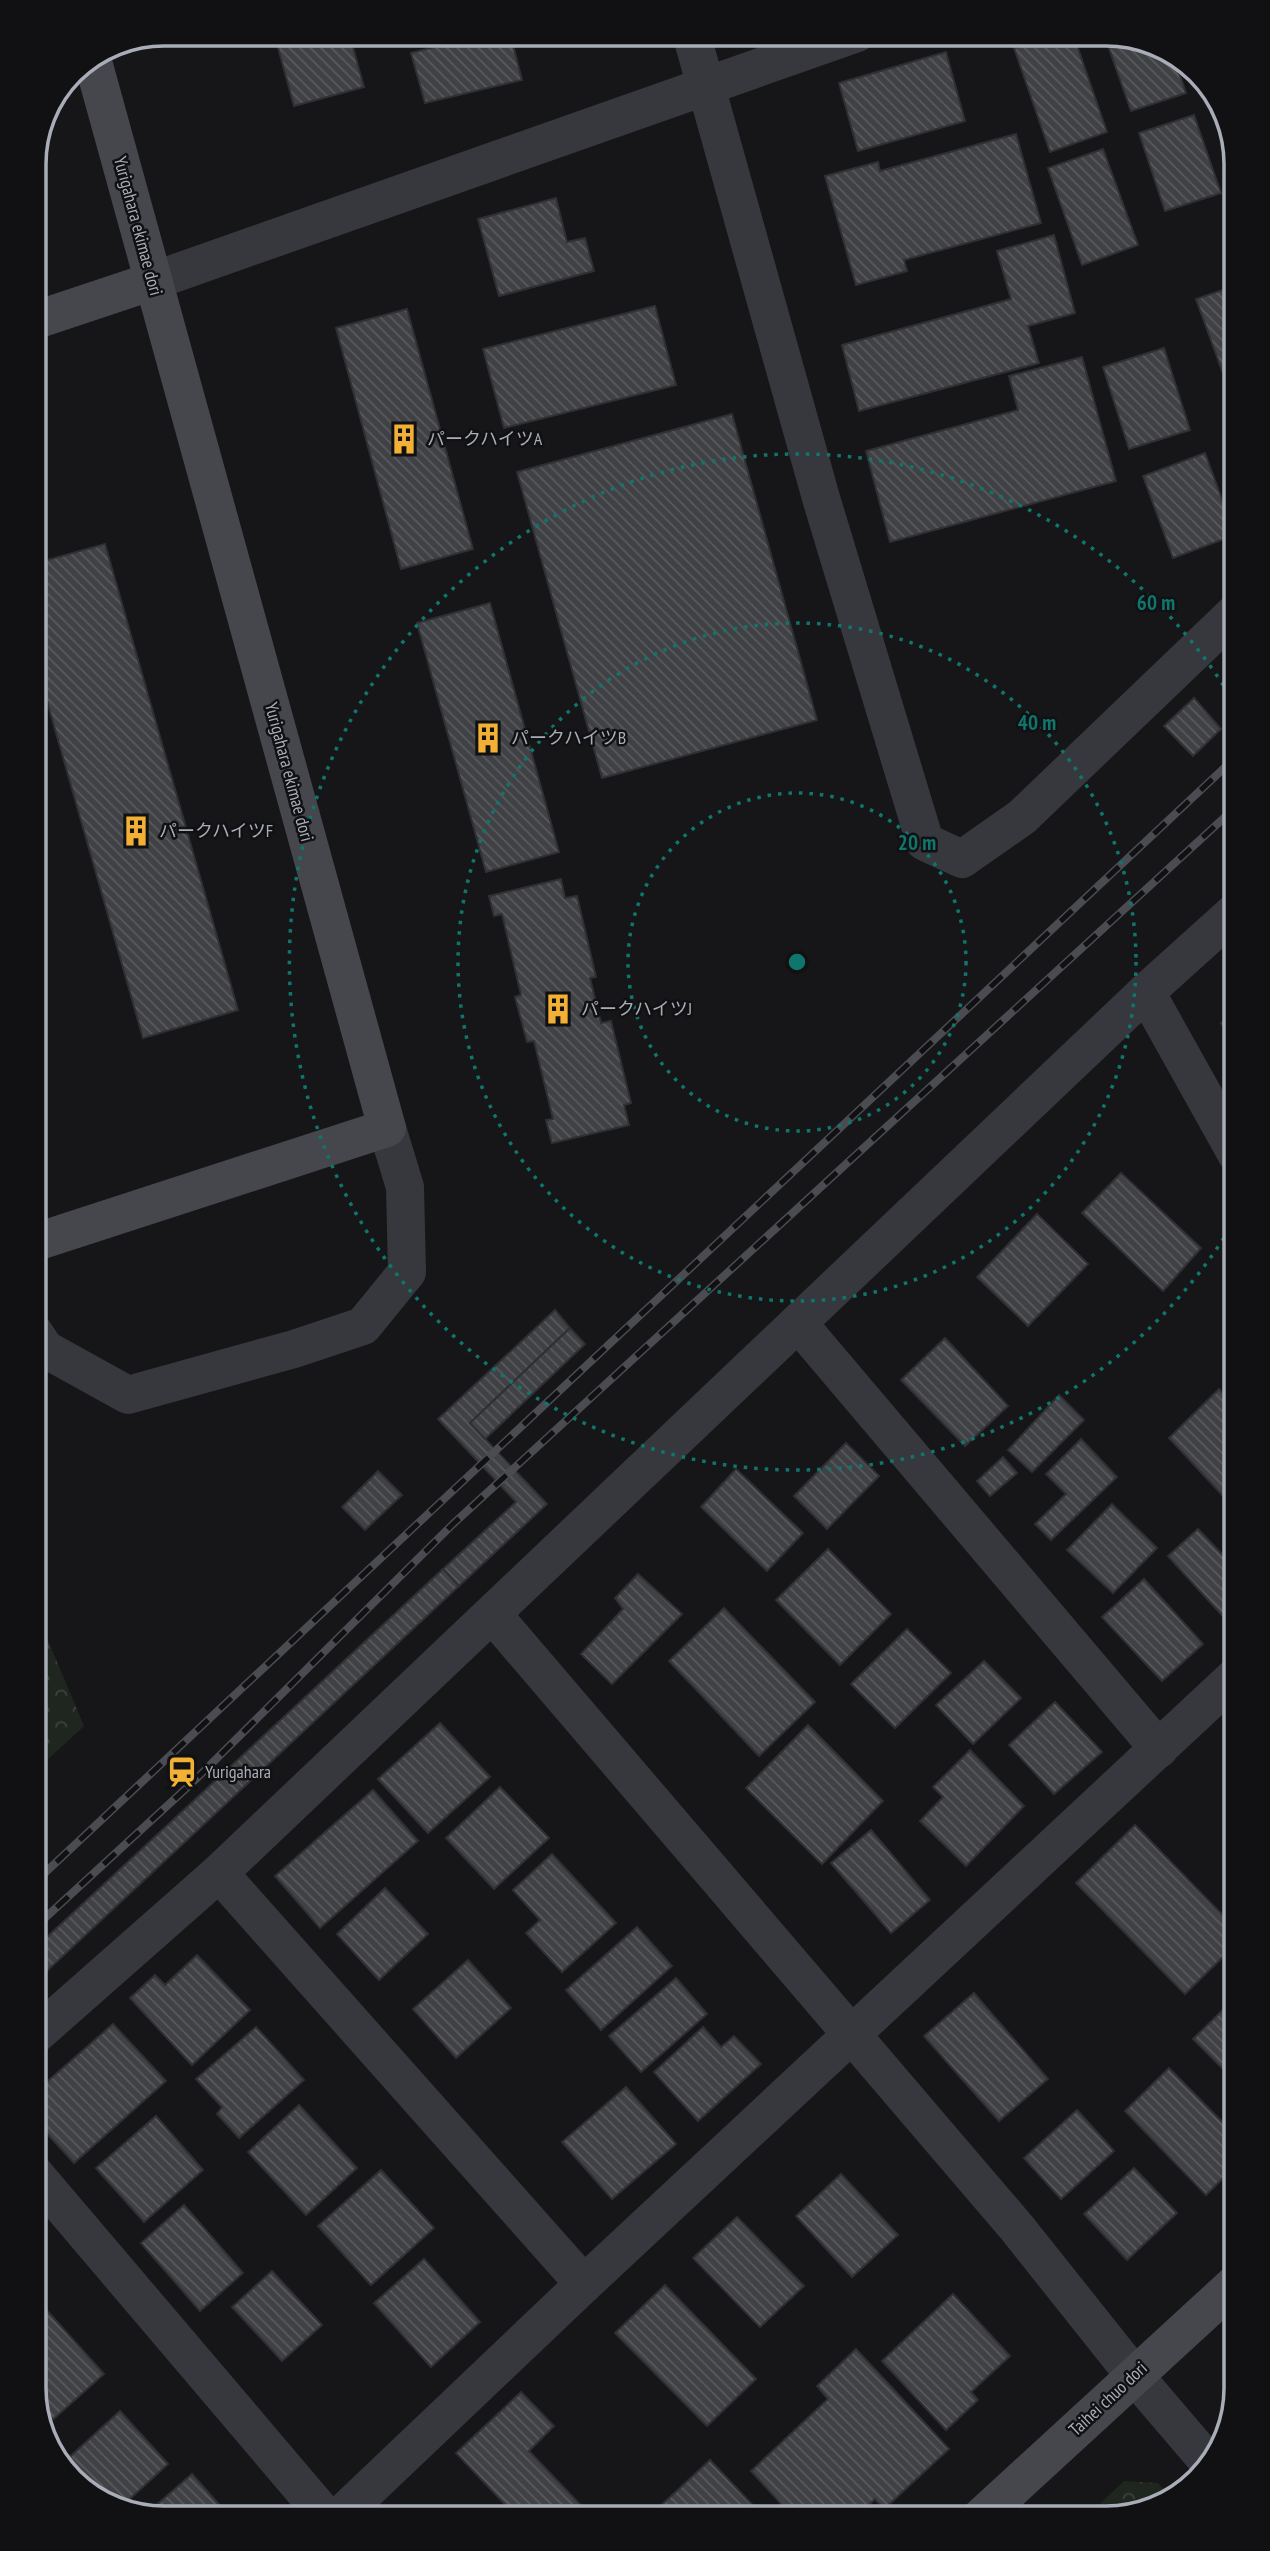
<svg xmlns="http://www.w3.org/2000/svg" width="1270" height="2551" font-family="'PT Sans Narrow','Noto Sans JP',sans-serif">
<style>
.forest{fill:url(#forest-crowns)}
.building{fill:url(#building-back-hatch);stroke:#303034;stroke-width:2}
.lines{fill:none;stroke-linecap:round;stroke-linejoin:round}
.street{stroke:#37383d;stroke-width:38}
.secondary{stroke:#45474d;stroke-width:38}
.rail-casing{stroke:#4a4c52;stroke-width:8}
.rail{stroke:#111113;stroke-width:5;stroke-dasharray:16;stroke-linecap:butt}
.ring{fill:none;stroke:#0f766e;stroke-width:3.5;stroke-dasharray:3.5 7}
.labels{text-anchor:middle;stroke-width:5;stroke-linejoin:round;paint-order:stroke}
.street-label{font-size:18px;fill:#a8adb8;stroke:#111113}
.poi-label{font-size:18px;fill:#a8adb8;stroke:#111113;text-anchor:start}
.rim{fill:none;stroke:#a8adb8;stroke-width:3.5}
.centre{fill:#0f766e;stroke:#111113;stroke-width:3.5}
.ring-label{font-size:21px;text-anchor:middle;font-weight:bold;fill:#0f766e;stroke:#111113;stroke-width:5;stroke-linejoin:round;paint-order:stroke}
</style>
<defs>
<pattern id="forest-crowns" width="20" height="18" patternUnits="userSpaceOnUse" patternTransform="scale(1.75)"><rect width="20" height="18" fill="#1e261f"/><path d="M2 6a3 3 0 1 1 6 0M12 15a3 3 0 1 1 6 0" fill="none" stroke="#3c433d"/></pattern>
<pattern id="building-back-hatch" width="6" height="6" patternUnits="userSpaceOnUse" patternTransform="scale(1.75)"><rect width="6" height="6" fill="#404145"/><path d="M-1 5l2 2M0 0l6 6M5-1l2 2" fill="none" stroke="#595a5e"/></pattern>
</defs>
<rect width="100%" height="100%" fill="#161618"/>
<g class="forest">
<path d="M33 1605 84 1726 33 1773Z"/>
<path d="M1124 2481 1158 2483 1170 2497 1156 2508 1107 2518H1085Z"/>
</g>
<g class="building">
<path d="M274 33H349L364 87 294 106Z"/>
<path d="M489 33H510L522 80 425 103 411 53Z"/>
<path d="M1056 34H1073L1107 132 1050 152 1014 48Z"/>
<path d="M1104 34H1116L1173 55 1186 93 1131 111Z"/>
<path d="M946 52 965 121 858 151 839 83Z"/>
<path d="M1194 115 1221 193 1165 211 1139 133Z"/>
<path d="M1016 134 1041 223 904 260 907 271 856 285 825 176 878 162 880 171Z"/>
<path d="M1103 149 1138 245 1082 265 1048 168Z"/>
<path d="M556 198 567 242 585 238 594 271 499 296 478 219Z"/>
<path d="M1054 235 1075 313 1028 326 1039 363 859 411 842 345 1011 299 997 251Z"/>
<path d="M1237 285V375L1225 379 1196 299Z"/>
<path d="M655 306 676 385 504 428 483 349Z"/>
<path d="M407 309 473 549 401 569 336 328Z"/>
<path d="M1164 348 1190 430 1129 449 1103 367Z"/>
<path d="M1082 357 1116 481 890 542 866 451 1018 410 1009 376Z"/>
<path d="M732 414 817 720 602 778 517 472Z"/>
<path d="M1205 453 1235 535 1173 558 1143 476Z"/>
<path d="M105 544 238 1010 143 1038 33 652V564Z"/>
<path d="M490 603 559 852 486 872 417 623Z"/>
<path d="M1194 698 1221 729 1193 756 1164 726Z"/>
<path d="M561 879 565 898 577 896 596 977 590 978 601 1023 611 1021 631 1103 624 1105 629 1125 552 1143 546 1120 553 1119 534 1041 527 1042 515 997 521 995 502 914 494 916 489 896Z"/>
<path d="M1237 1013V1047L1221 1023Z"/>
<path d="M1121 1173 1201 1248 1163 1291 1082 1213Z"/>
<path d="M1037 1214 1088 1264 1028 1326 977 1277Z"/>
<path d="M555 1310 570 1328 470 1423 547 1504 459 1586 443 1569 516 1502 438 1419Z"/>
<path d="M570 1328 585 1344 485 1439 470 1423Z"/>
<path d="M945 1338 1008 1406 965 1446 901 1380Z"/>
<path d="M1237 1345V1368L1226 1355Z"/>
<path d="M1219 1389 1237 1408V1487L1225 1498 1169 1438Z"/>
<path d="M1059 1395 1084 1420 1032 1472 1008 1450Z"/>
<path d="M1081 1439 1117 1477 1051 1540 1035 1524 1066 1494 1046 1474Z"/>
<path d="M846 1443 879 1476 827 1529 794 1496Z"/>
<path d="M1003 1457 1017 1473 990 1496 977 1481Z"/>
<path d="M736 1469 803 1533 767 1571 701 1507Z"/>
<path d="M378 1471 402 1495 365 1530 342 1507Z"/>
<path d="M1112 1504 1157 1548 1113 1593 1067 1550Z"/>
<path d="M1237 1509V1534L1224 1522Z"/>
<path d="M1198 1529 1237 1570V1620L1231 1625 1168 1556Z"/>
<path d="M828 1549 891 1614 840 1665 776 1600Z"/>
<path d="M443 1569 459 1586 33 1984V1950Z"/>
<path d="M638 1574 682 1614 612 1684 581 1654 623 1609 615 1598Z"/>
<path d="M1144 1579 1203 1644 1162 1681 1102 1617Z"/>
<path d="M724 1608 815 1702 759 1756 669 1661Z"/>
<path d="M907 1629 951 1673 895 1728 851 1684Z"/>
<path d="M984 1661 1021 1698 973 1744 936 1705Z"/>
<path d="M1055 1702 1102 1752 1054 1794 1009 1745Z"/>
<path d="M440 1723 490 1777 428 1833 378 1779Z"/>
<path d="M808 1725 883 1801 822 1864 746 1788Z"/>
<path d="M970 1750 1024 1806 966 1866 920 1821 943 1797 933 1787Z"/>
<path d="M500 1787 549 1838 494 1889 446 1838Z"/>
<path d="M373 1790 418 1841 320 1928 275 1876Z"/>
<path d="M1135 1825 1237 1930V1943L1185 1994 1076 1883Z"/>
<path d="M871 1830 930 1900 891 1933 831 1863Z"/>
<path d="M552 1854 616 1923 562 1972 526 1933 540 1920 513 1890Z"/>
<path d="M385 1888 428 1934 379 1980 337 1934Z"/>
<path d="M637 1927 672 1966 601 2030 566 1990Z"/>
<path d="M197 1955 250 2010 192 2065 130 1998 155 1975 165 1985Z"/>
<path d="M468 1960 511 2008 456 2058 413 2009Z"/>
<path d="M676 1978 707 2014 641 2072 609 2036Z"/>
<path d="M974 1993 1048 2079 999 2121 924 2036Z"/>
<path d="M1232 2001 1237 2006V2083L1193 2039Z"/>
<path d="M113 2024 166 2081 74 2163 33 2118V2094Z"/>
<path d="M256 2027 304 2080 239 2138 217 2114 222 2107 196 2079Z"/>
<path d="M703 2027 721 2047 734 2036 761 2064 698 2121 654 2072Z"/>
<path d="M1169 2068 1237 2137V2164L1206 2195 1125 2111Z"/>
<path d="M626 2087 676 2144 612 2199 562 2142Z"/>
<path d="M299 2105 357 2168 306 2215 248 2152Z"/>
<path d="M1077 2110 1114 2151 1061 2199 1024 2158Z"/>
<path d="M156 2116 203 2170 144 2222 96 2168Z"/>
<path d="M1134 2168 1177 2213 1127 2260 1084 2214Z"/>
<path d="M381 2170 434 2228 371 2285 318 2226Z"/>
<path d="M841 2174 898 2235 852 2277 796 2216Z"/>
<path d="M184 2205 243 2273 200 2311 141 2243Z"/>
<path d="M737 2217 804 2286 760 2327 693 2258Z"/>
<path d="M424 2259 480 2322 431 2367 374 2303Z"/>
<path d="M272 2271 322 2325 282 2361 232 2307Z"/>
<path d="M665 2285 756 2379 707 2426 615 2333Z"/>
<path d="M953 2294 1010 2356 971 2392 978 2400 946 2430 882 2361Z"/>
<path d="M33 2295 104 2374 50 2422 37 2407 33 2388Z"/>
<path d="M856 2349 949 2449 884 2509 875 2499 855 2518H794L751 2471 828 2399 817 2386Z"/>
<path d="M521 2392 554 2426 529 2451 593 2518H518L456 2453Z"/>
<path d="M120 2411 168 2464 123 2505 84 2491 63 2463Z"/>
<path d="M710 2460 765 2518H660L654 2512Z"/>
<path d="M192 2474 231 2518 155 2517 146 2514Z"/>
</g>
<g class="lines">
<g class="street">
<path d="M691 33 821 498 925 842 962 859 1022 817 1237 611"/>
<path d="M153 281 857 33"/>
<path d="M1146 992 1237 1155"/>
<path d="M798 1323 1159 1749"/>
<path d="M33 1331 45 1349 128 1395 294 1349 363 1326 407 1272 405 1187 387 1128"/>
<path d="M493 1615 1017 2228 1134 2375 1210 2464"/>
<path d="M219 1873 584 2284"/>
<path d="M33 2037 219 1873 1146 992 1237 910"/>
<path d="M33 2172 327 2518"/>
<path d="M338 2518 584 2284 1237 1675"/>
</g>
<g class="secondary">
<path d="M33 321 153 281"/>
<path d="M33 1243 387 1128 92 58"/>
<path d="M980 2518 1237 2282"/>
</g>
<g class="rail-casing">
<g id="rail">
<path d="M33 1884 1237 756"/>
<path d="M33 1929 192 1783 453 1524 1237 806"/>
</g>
</g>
<use href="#rail" class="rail"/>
</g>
<g class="ring">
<circle cx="797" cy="962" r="169"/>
<circle cx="797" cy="962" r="339"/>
<path d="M1235 1220A508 508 0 1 1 1235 704"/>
</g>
<defs>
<g id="building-bare" transform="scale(2.415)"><path d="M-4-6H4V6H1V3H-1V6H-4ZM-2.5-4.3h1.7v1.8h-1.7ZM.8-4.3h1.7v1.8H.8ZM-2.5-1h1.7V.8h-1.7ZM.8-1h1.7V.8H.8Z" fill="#f2b134" stroke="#111113" stroke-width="2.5" paint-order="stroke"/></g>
<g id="station-bare" transform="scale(2.415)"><path d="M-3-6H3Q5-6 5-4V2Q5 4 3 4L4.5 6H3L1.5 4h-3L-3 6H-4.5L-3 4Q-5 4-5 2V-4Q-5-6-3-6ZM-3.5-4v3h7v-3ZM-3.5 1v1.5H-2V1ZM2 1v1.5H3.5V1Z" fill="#f2b134" stroke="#111113" stroke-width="2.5" paint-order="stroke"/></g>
</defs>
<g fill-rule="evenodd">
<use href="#building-bare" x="404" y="439"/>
<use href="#building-bare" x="488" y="738"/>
<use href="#building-bare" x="136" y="831"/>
<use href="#building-bare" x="558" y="1009"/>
<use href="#station-bare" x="182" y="1772"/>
</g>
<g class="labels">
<g class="street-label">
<text transform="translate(138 226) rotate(75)" y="6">Yurigahara ekimae dori</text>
<text transform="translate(289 772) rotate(75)" y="6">Yurigahara ekimae dori</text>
<text transform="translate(1108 2399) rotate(-43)" y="6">Taihei chuo dori</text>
</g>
<g class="poi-label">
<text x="427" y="445">パークハイツA</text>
<text x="511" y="744">パークハイツB</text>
<text x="159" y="837">パークハイツF</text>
<text x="581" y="1015">パークハイツJ</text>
<text x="205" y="1778">Yurigahara</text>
</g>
</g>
<path d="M0 0H1270V2551H0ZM164 46H1106A118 118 0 0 1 1224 164V2388A118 118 0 0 1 1106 2506H164A118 118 0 0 1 46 2388V164A118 118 0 0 1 164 46Z" fill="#111113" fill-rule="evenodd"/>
<path class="rim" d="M164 46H1106A118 118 0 0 1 1224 164V2388A118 118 0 0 1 1106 2506H164A118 118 0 0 1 46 2388V164A118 118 0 0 1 164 46Z"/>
<circle cx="797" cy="962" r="10" class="centre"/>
<g class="ring-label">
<text x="1156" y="610">60 m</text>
<text x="1037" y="730">40 m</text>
<text x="917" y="850">20 m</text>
</g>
</svg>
